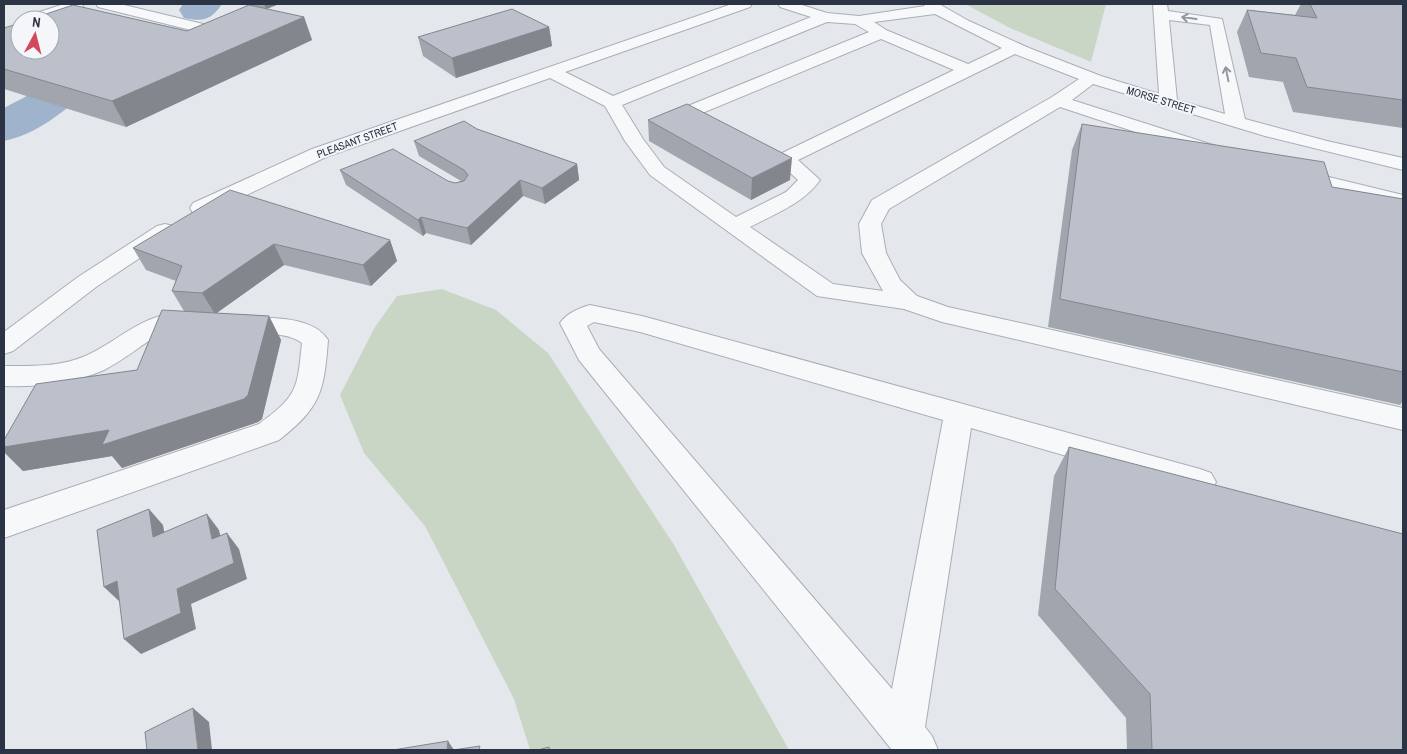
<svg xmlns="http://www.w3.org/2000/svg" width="1407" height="754" font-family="'Archivo Narrow',sans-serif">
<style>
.green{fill:#c9d6c5}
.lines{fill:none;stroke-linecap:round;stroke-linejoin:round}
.river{fill:#9fb4cc;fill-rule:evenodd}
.minor-casing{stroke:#a9aeb7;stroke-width:2}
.minor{fill:#f7f8fa;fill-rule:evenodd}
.wall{fill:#a1a5ae}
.shaded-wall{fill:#83868d}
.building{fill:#bbc0ca;stroke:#83868d}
.oneway{stroke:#9196a0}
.labels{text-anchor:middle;stroke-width:4;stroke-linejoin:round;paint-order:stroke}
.far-street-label{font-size:11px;fill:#2b3445;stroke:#f4f6f9}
</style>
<rect width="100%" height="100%" fill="#e4e7ec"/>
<g class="green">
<path d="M965 4H1106L1091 62 1010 28Z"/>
<path d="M442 289 496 310 548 353 674 545 789 750H530L514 699 425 526 364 453 340 395 375 327 397 296Z"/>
</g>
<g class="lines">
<g class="river">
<path d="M183 4H222C211 20 203 22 184 18L179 10Z"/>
<path d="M122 34 136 38 142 46C134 57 122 62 112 70 79 97 47 132 4 141V108C19 100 34 93 47 82 72 64 91 42 122 34Z"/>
</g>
<g class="minor-casing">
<g id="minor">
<path d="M64 4H84L82 7 43 20H22L24 17Z"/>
<path d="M96 4H120L228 30 231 33 228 36 223 38 98 7Z"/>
<path d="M732 4H752L750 7 565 72 613 96 811 17 780 7 778 4H799L827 13 859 16 925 6 923 4H939L969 21 1029 48 1101 76 1159 94 1153 4H1167L1168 11 1222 19 1245 119 1327 141 1403 158V170L1265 136 1093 84 1072 100 1216 146 1219 150 1216 154 1209 156 1202 154 1060 107 889 209 881 224 886 253 900 280 917 296 948 307 1403 408V430L942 322 904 309 817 296 650 175 625 141 605 106 550 78 326 157 209 213 201 214 193 213 190 208 193 203 312 149ZM935 14 1002 48 968 64 886 30 874 22ZM1169 20 1210 25 1225 114 1177 100ZM827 22 855 24 869 32 683 108 680 112 683 116 689 117 695 116 881 39 954 70 778 155 775 159 798 180 786 192 736 217 664 167 643 139 622 105ZM1015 54 1079 79 1052 97 872 200 859 224 862 253 883 291 833 284 750 227C775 214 804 203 820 180L798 160Z"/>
<path d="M1296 169 1403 195V207L1289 179 1286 175 1289 171Z"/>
<path d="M165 224 173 226 176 231 173 236 96 287 13 351 4 354V332L78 277 157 226Z"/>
<path d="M590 305 642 316 1200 469 1211 473 1216 482 1211 491 1200 495 971 428 925 727 932 736 938 750H892L579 360 560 323C567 313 579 308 590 305ZM594 322 640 332 943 420 892 689 599 349 587 326Z"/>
<path d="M168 314 192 315 201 317 205 323 201 329C187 333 173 328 160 334 141 345 124 360 104 370 72 384 38 387 4 386V366C31 366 58 367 83 357 114 344 134 321 168 314Z"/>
<path d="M237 318C263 318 312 314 328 340 324 392 321 407 279 440L4 538V510L259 424C298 395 297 390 302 343 281 328 251 338 228 332L224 326 228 320Z"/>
</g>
</g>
<use href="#minor" class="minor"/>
</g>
<g class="wall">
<path d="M241 4H279L267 9 304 17 312 40 126 127 4 89V28L187 31 249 6Z"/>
<path d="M1301 4H1403V128L1293 112 1283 82 1249 77 1237 32 1247 10 1295 15Z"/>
<path d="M549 27 552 46 456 78 423 56 418 37Z"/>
<path d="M648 120 790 180 751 200 649 141Z"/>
<path d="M1082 124 1332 187 1403 199V401L1400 405 1048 327 1072 150Z"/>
<path d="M477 129 577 164 579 180 545 204 523 196 471 245 426 233 423 236 346 185 340 170 448 181 455 183 461 181 419 156 414 141Z"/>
<path d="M390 240 397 261 371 286 284 265 217 313 269 316 281 340 262 419 258 422 122 468 112 456 23 471 4 452V440L137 370 184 311 172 291 176 281 146 270 133 248Z"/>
<path d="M1069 447 1403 750H1127L1126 718 1038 615 1054 476Z"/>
</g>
<g class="shaded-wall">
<path d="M264 4H279L266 9Z"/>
<path d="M304 17 312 40 126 127 112 101Z"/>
<path d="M549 27 552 46 456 78 452 58Z"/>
<path d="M792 158 790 180 751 200 752 178Z"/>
<path d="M577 164 579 180 545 204 542 188Z"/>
<path d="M520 180 523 196 471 245 467 228Z"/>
<path d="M421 217 426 233 423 236 418 220Z"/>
<path d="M390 240 397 261 371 286 363 265Z"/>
<path d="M274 244 284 265 215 314 202 293Z"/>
<path d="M269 316 281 340 262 419 258 422 122 468 112 456 23 471 4 452V447Z"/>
<path d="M149 509 163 525 168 553 153 537Z"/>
<path d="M207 514 219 530 225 556 212 539Z"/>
<path d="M227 533 239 549 247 579 191 604 196 629 141 654 124 639 177 589Z"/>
<path d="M117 581 120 602 104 587Z"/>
<path d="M193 708 209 722 212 750H198Z"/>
<path d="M448 741 454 750H447Z"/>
</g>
<g class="building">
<path d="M1310 4H1403V100L1307 87 1296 58 1261 53 1247 10 1317 18Z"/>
<path d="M73 5 187 31 249 5 304 17 112 101 4 69V28L20 23V50H50V20H28Z"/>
<path d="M512 9 549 27 452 58 418 37Z"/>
<path d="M687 104 792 158 752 178 648 120Z"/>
<path d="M464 121 477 129 577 164 542 188 520 180 467 228 421 217 418 220 340 170 393 149 448 181 455 183 464 181 468 175 464 170 414 141Z"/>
<path d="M1082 124 1324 162 1332 187 1403 199V372L1060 299Z"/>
<path d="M230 190 390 240 363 265 274 244 202 293 172 291 182 266 133 248Z"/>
<path d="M162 310 269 316 248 395 244 399 102 445 109 430 4 447V440L36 384 137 370Z"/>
<path d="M1069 447 1403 534V750H1152L1150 694 1055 589Z"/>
<path d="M149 509 153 537 207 514 212 539 227 533 234 563 177 589 181 613 124 639 117 581 104 587 97 530Z"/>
<path d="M193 708 198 750H147L145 732Z"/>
<path d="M448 741 447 750H393Z"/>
<path d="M480 746 479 750H453Z"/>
<path d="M549 747 550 750H538Z"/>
</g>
<defs><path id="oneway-shaft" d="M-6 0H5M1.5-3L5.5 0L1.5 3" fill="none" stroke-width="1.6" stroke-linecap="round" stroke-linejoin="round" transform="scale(1.25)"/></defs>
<g class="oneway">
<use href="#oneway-shaft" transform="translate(1189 18) rotate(-172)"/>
<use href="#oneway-shaft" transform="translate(1227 74) rotate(-101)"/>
</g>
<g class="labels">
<g class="far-street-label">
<text transform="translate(1161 100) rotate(17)" y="4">MORSE STREET</text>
<text transform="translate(357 140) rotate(-20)" y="4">PLEASANT STREET</text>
</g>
</g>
<rect width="1407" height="754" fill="none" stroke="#2b3445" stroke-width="10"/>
<g transform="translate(35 35) rotate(7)"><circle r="24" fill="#f4f6f9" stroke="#a4a8b1"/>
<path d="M0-4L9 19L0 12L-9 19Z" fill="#d1495b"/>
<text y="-8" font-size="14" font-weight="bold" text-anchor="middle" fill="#2b3445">N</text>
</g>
</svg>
